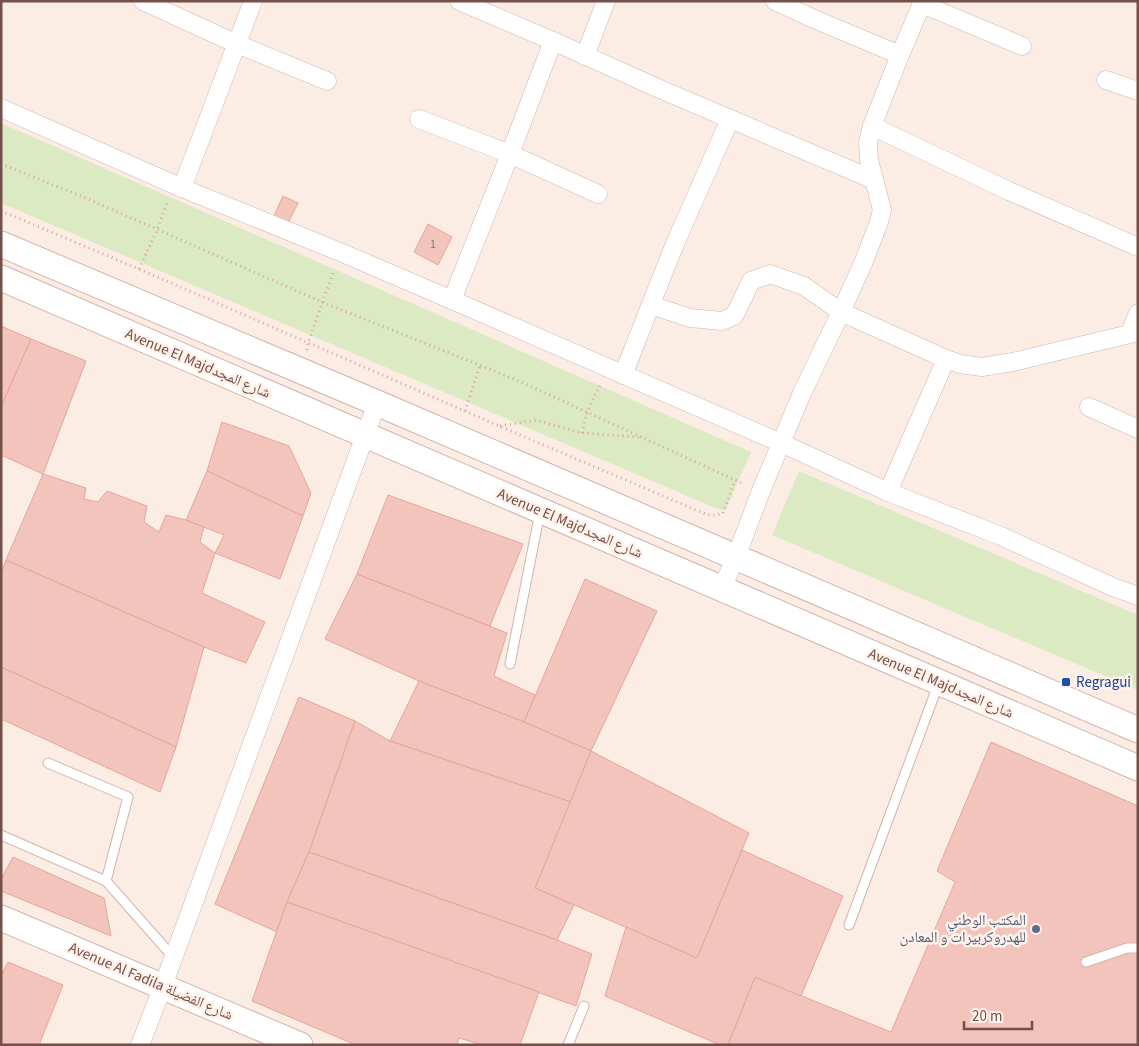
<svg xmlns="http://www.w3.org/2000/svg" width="1139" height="1046" font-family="'Source Sans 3','Noto Naskh Arabic',sans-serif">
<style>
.green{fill:#dbeac2}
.building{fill:#f2c4bb;stroke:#e5a69b}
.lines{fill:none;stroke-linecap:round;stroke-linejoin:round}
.lane-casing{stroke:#d0b5ad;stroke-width:11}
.street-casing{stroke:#d0b5ad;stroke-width:19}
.secondary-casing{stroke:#d3b3aa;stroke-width:27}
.path{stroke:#d7a79e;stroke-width:3;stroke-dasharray:1 4;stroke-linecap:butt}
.lane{stroke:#fff;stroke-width:9}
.street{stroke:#fff;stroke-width:18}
.secondary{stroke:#fff;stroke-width:25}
.transit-dot{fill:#1a4fb4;stroke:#fff2ea;stroke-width:2}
.service-dot{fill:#5c6f8a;stroke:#fff2ea;stroke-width:2}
.labels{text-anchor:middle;stroke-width:5;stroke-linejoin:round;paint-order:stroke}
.number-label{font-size:12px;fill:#946c66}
.street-label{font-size:15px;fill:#754f49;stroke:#fff2ea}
.transit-label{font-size:15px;fill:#164399;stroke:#fff2ea;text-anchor:start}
.service-label{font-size:15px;fill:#4e5e75;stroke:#fff2ea;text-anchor:end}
</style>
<rect width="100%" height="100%" fill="#fcede4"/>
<g class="green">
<path d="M1 123 751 452 727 507 725 510H720L1 203Z"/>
<path d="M799 471 1138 615V690L772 535Z"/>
</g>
<g class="building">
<path d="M283 196 298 203 288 223 274 216Z"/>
<path d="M428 224 452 237 438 265 414 252Z"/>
<path d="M1 326 31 339 1 407Z"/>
<path d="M31 339 86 361 43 474 1 455V407Z"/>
<path d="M222 422 289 446 311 493 303 516 207 471Z"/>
<path d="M207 471 303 516 280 579 215 553 224 535 186 520Z"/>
<path d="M43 474 86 488 84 499 98 502 107 491 147 506 144 522 159 532 166 515 186 520 204 527 200 542 215 553 202 593 265 622 246 663 204 647 6 560Z"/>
<path d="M388 495 523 544 490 626 357 574Z"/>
<path d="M6 560 204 647 176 747 1 667V574Z"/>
<path d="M357 574 507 633 494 676 535 695 524 722 419 681 325 639Z"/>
<path d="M585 579 657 611 591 751 524 722Z"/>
<path d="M1 667 176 747 160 792 1 719Z"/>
<path d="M419 681 524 722 591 751 571 802 390 741Z"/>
<path d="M299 697 355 721 309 852 287 902 277 932 215 904Z"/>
<path d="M355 721 390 741 571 802 535 888 574 905 557 940 309 852Z"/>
<path d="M991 742 1138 806V1045H728L755 977 891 1032 955 882 937 871Z"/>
<path d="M591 751 749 833 697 958 535 888Z"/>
<path d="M742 850 843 896 801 996 755 977 728 1045H720L605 996 626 927 697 958Z"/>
<path d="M309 852 557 940 592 954 576 1006 287 902Z"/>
<path d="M13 857 104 898 111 936 1 891V879Z"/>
<path d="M287 902 539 992 520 1045H483L459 1038 457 1045H356L252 1001Z"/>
<path d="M8 962 63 985 39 1045H1V975Z"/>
</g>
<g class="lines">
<g class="lane-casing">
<g id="lane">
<path d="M510 664 540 512"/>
<path d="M48 763 128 797 106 881"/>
<path d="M1 835 106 881 173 957"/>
<path d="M849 925 938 685"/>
<path d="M1086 962 1127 948H1138"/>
<path d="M568 1045 584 1006"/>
</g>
</g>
<g class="street-casing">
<g id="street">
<path d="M143 1 237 44 327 81"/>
<path d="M459 1 553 41 662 90 874 180"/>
<path d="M775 1 814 19 900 55"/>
<path d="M922 4 1022 46"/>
<path d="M585 56 606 1"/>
<path d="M1106 80 1138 91"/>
<path d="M1 108 182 188 340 252 452 300 781 443 888 492 1001 536 1113 587 1138 596"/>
<path d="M419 119 510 154 598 194"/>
<path d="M872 126 1009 191 1138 247"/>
<path d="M182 188 253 1"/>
<path d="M452 300 510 154 553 41"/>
<path d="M651 305 690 318 722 321 734 316 744 296 751 281 770 274 804 286 841 312 946 359 960 364 982 367 1013 362 1138 332"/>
<path d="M1130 333 1138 313"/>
<path d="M623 375 674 246 730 119"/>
<path d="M1089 407 1138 429"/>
<path d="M888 492 946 359"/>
<path d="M722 588 736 557 761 491 802 393 841 312 864 261 879 222 882 210 869 160 868 143 872 126 900 55 923 1"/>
<path d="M140 1045 163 986 377 403"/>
</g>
</g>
<g class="secondary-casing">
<g id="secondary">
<path d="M1 244 377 403 1138 730"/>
<path d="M1 278 1138 768"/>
<path d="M1 918 300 1045"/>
</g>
</g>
<g class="path">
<path d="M1 164 88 199 322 302 519 381 744 484"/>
<path d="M1 211 139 269 527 438 708 515H717L723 513 735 480"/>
<path d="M139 269 157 230 167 203"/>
<path d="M307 350 308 343 334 270"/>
<path d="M465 411 480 366"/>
<path d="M500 426 536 420 582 433 639 437"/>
<path d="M582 433 587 412 600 385"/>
</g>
<use href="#lane" class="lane"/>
<use href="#street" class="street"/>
<use href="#secondary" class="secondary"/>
</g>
<rect class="transit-dot" x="1061" y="677" width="10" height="10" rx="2.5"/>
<circle class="service-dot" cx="1036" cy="929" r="5"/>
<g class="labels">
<g class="number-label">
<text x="433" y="248">1</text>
</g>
<g class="street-label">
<text transform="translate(198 363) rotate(23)" y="5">Avenue El Majdشارع المجد</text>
<text transform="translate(570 523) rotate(23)" y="5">Avenue El Majdشارع المجد</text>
<text transform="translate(941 683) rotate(23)" y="5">Avenue El Majdشارع المجد</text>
<text transform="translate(151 981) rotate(23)" y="5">Avenue Al Fadila شارع الفضيلة</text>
</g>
<g class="transit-label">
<text x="1076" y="687">Regragui</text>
</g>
<g class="service-label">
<text x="1026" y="925">المكتب الوطني<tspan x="1026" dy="17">للهدروكربيرات و المعادن</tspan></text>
</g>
</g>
<rect width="1139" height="1046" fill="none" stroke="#754f49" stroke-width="5"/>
<path d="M964 1021v8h68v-8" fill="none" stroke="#754f49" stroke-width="2.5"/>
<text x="972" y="1021" font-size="15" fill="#754f49" stroke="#fff2ea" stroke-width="4" paint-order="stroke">20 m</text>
</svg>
